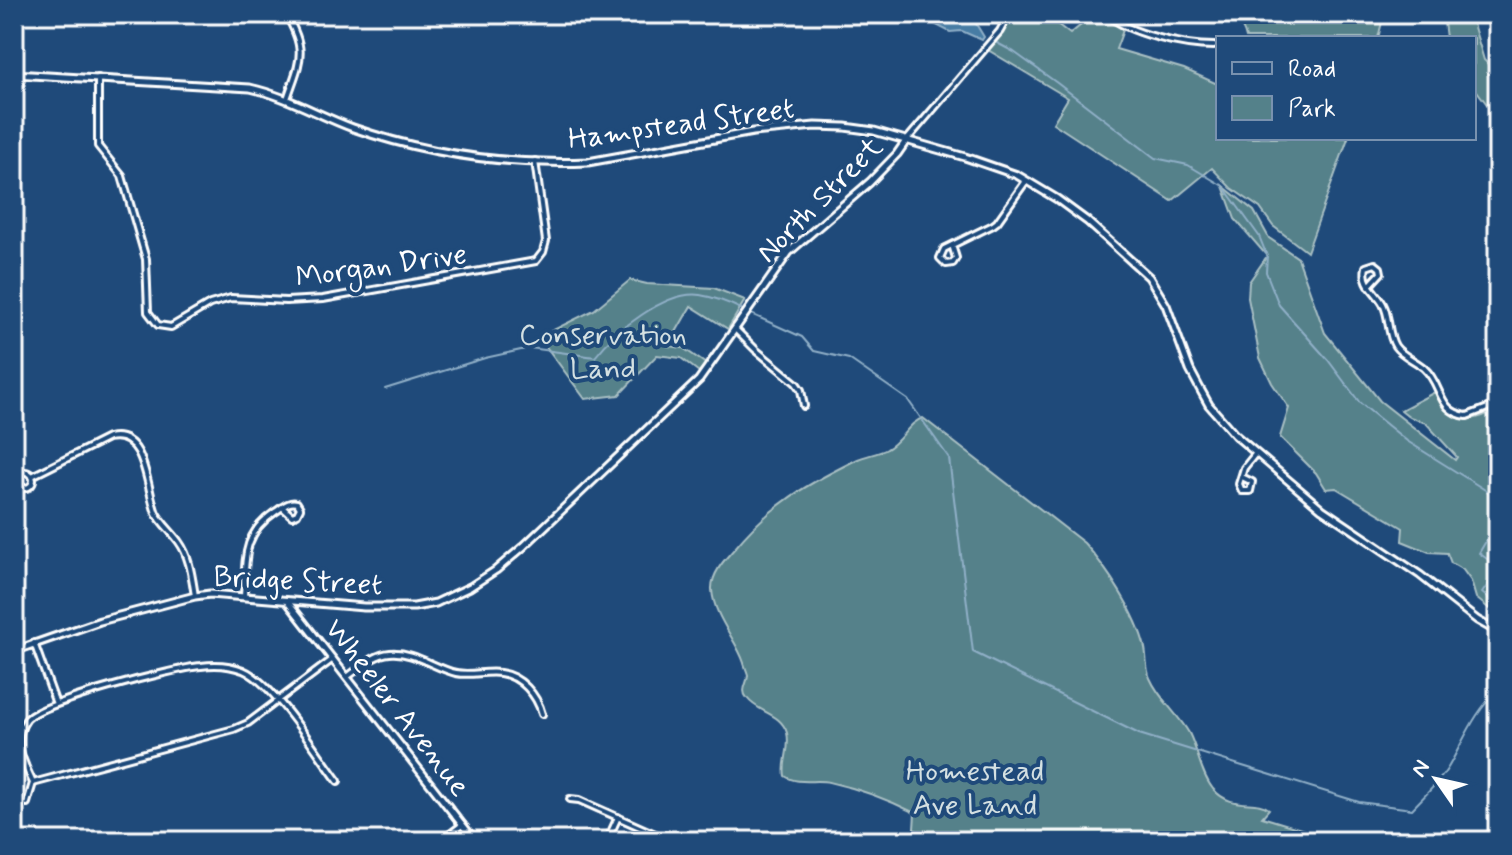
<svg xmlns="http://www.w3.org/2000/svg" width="1512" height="855" font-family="Mynerve,sans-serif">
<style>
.green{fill:#54818a;stroke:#aac0c4;stroke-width:2}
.water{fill:#477ba4;stroke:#91b0c8;stroke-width:2}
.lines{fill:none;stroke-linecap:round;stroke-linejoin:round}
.stream{stroke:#91b0c8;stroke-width:2}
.street-casing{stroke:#fff;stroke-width:10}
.secondary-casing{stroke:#fff;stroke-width:11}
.street{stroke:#1f4a7a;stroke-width:4}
.secondary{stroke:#1f4a7a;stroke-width:5}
.labels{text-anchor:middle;stroke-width:8;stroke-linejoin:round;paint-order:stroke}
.street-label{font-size:30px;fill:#fff;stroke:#1f4a7a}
.park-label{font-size:30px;fill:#d4e0e2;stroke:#1f4a7a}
</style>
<rect width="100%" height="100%" fill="#1f4a7a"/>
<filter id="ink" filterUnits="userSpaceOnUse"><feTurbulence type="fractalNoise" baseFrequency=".0125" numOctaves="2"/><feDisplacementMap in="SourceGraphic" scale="16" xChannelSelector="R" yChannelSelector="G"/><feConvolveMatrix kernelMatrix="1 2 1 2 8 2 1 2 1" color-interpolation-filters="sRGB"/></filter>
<g filter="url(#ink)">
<g class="green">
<path d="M1089 14H1101L1123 30 1116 49 1184 69 1215 83 1218 82V138H1348L1307 252 1273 226 1260 208 1231 188 1212 168 1172 201 1053 123 1068 98 988 50 1013 18 1039 23 1052 20 1070 34 1081 25Z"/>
<path d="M1219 14H1384L1378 38H1246C1243 24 1233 15 1219 14Z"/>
<path d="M1460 14H1470L1484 60 1498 74V119L1474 87V38H1446L1444 22Z"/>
<path d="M1223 186 1254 211 1269 238 1298 258 1325 333 1380 401 1455 460 1457 457 1426 423 1410 417 1401 410 1435 392C1446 425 1473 425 1498 408V616L1476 598 1471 581 1463 570 1451 563 1447 553 1429 552 1402 541 1403 528 1336 488 1326 489 1316 473 1280 437 1289 408 1272 383 1260 358 1248 298 1249 282 1267 256 1235 219Z"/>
<path d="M630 280 647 284 714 288 745 300 728 329 691 306 668 346 683 348 706 364 699 372 681 358 657 355 619 395 585 399 539 337 594 310Z"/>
<path d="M923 418 1084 543C1107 568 1137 614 1145 648 1147 658 1146 669 1150 678 1159 699 1178 714 1189 733 1198 751 1201 774 1213 789 1232 811 1255 798 1269 809L1262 817 1340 841H935L914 829 915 813C887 799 860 789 829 782 815 779 798 785 785 776 782 762 791 748 787 733 781 713 758 713 747 698 740 690 748 683 748 675 748 674 744 664 744 663 736 639 714 617 712 590 711 574 725 559 735 548 770 505 809 483 858 459 867 455 878 454 887 449 901 442 909 422 923 418Z"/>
</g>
<path class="water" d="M915 14H970L984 37 982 40 962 31 950 32Z"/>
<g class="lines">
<g class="stream">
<path d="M997 43 1014 52 1057 83 1155 158 1188 165 1223 186 1259 236 1267 256 1266 272 1279 305 1328 360 1360 403 1407 441 1498 498"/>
<path d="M751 314 802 337 814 351 849 359 908 400 949 458 973 652 1139 734 1359 802 1412 809C1424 796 1440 782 1449 766 1464 740 1475 710 1498 691"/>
<path d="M385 389 485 358 530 348 595 357C614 332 666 290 700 295 713 297 729 303 741 309"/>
<path d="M1498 521 1479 553 1498 567"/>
<path d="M1498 570 1482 593 1498 606"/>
</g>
<g class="street-casing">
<g id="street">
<path d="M286 14C308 52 300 60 287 99"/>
<path d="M1017 14 1039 19 1051 14"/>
<path d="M1106 14C1130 34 1183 46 1214 46"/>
<path d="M98 78V146L122 176 146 259 148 312 158 325 171 327 210 304 231 298 286 301 323 299 536 261 543 252 546 241 535 161"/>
<path d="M906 141 1000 31 1009 14"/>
<path d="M952 245 956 258 953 263 946 264 940 258 944 249 993 225 997 222 1026 181"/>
<path d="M1369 286 1381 273 1380 268 1375 264 1366 267C1362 284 1376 291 1383 304 1390 317 1387 333 1395 346 1402 356 1415 360 1424 368 1443 385 1437 412 1467 416L1498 404"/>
<path d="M735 329 756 350 796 383 801 390 804 406"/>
<circle cx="25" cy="480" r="8"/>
<path d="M32 476 108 438C147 429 146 489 156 513 162 524 172 532 179 542 190 557 192 578 195 596"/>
<path d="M1242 477 1252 482 1250 491H1242L1239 484 1244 468 1256 453"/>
<path d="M244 597C246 560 241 535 275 512 283 507 288 501 297 503L300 508 297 514 292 516 282 507"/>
<path d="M34 643 56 704"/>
<path d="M347 677C360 668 374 654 390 653 414 651 434 668 456 673 470 676 485 671 500 673 521 676 537 695 542 714"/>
<path d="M33 783 234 729 248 723 333 659"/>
<path d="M570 799 579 800 671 841"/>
<path d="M27 803 33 783C24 763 11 741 26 720 39 703 175 668 201 666 214 664 230 665 243 670 274 683 317 753 338 781"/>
<path d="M441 841 462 825"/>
<path d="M607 841 618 817"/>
<path d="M783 841 795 839 821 841"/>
</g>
</g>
<g class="secondary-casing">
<g id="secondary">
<path d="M14 74 250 88C286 96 318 115 353 128 427 154 509 165 588 162L753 132 815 126 845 127 874 131 965 157 1017 175 1057 199 1087 221 1149 277 1166 305 1190 370 1199 387 1209 405 1235 435 1322 509 1420 575 1477 620 1498 632"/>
<path d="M287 601 475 841"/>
<path d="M14 651 100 621 195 596 210 594 364 607H414L436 603 470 587 496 570 524 546 699 380 789 252 870 182 897 154 906 141"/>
<path d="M1476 841 1490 836 1498 825"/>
</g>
</g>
<use href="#street" class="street"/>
<use href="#secondary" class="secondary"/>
</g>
</g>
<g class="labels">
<g class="street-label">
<text transform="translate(681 123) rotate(-8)" y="10">Hampstead Street</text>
<text transform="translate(819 199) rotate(-45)" y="10">North Street</text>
<text transform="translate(381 265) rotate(-8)" y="10">Morgan Drive</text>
<text transform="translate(298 580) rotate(3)" y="10">Bridge Street</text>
<text transform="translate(398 707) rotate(52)" y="10">Wheeler Avenue</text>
</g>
<g class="park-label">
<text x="603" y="344">Conservation<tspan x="603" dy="34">Land</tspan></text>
<text x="975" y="780">Homestead<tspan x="975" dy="34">Ave Land</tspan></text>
</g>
</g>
<rect width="1512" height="855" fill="none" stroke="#1f4a7a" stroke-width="48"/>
<rect x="24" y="24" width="1464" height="807" fill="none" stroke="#fff" stroke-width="3" filter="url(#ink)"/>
<rect x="1216" y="36" width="260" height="104" fill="#1f4a7a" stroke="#7992af" stroke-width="2"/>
<rect x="1232" y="62" width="40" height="12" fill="#1f4a7a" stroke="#7992af" stroke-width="2"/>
<text x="1288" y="76" font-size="24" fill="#ffffff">Road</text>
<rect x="1232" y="96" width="40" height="24" fill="#54818a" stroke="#7992af" stroke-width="2"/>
<text x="1288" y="116" font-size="24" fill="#ffffff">Park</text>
<g transform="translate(1436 779) rotate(304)" stroke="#1f4a7a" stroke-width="6" paint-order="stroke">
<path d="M0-6L14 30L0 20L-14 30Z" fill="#ffffff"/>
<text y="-12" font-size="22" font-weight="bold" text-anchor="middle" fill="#ffffff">N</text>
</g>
</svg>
